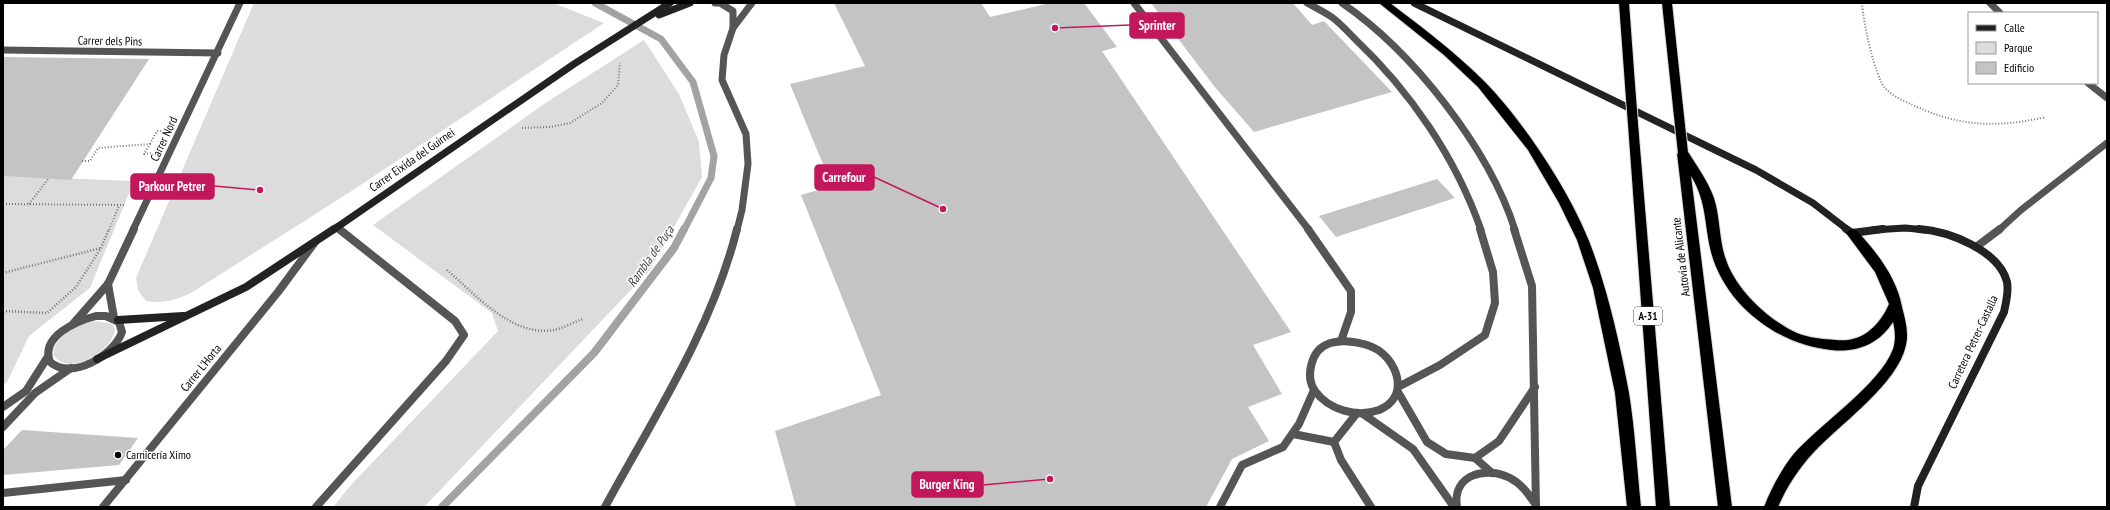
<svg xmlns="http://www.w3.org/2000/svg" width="2110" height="510" font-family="'PT Sans Narrow',sans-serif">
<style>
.green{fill:#dcdcdc}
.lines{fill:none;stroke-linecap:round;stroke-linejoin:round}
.stream-far1{stroke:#a3a3a3;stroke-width:7}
.stream{stroke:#a3a3a3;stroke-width:8}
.building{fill:#c4c4c4}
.highway-casing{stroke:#dbdbdb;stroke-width:2}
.path-far1{stroke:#777;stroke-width:2;stroke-dasharray:1 2;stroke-linecap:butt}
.path{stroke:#777;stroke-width:2.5;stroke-dasharray:1 2;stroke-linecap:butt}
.lane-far1{stroke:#555;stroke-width:7}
.lane{stroke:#555;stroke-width:8}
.street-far1{stroke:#555;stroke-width:7}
.street{stroke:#555;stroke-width:8}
.secondary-far1{stroke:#222;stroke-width:7}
.secondary{stroke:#222;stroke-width:8}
.highway{fill:#000;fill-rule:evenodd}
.highway-bridge-casing{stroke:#dbdbdb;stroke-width:12;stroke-linecap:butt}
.highway-bridge{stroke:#000;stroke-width:10}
.poi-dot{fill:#000;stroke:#fff;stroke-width:1.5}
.labels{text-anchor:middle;stroke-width:3;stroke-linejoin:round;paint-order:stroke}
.shield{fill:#fff;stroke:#4c4c4c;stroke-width:1}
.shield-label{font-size:11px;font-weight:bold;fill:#000}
.street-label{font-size:12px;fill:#000;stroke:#fff}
.poi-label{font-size:12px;fill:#000;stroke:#fff;text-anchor:start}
.water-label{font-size:13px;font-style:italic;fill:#444;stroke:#fff}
.leader{fill:none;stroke:#c2185b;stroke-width:1.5}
.callout-dot{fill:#c2185b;stroke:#fff;stroke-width:1.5}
.callout{fill:#c2185b;stroke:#c2185b;stroke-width:1.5}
.callout-label{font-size:13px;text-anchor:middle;font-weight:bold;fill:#fff}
</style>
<rect width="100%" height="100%" fill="#fff"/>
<g class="green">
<path d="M254 3H553L604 23 350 192 191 293C175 300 163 304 146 301L138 290 136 278Z"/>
<path d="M644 40 679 94 699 142 702 177 650 270 424 507H333L351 485 498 331 492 313 373 225 547 102Z"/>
<path d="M3 176 134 181 90 288 29 336 7 382 3 385Z"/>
<path d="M96 321 112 324 115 329C113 350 75 373 58 360 44 350 66 332 75 327 82 324 89 322 96 321Z"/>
</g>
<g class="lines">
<path class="stream-far1" d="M595 3 661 39 693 82 714 156 711 178 684 230"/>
<path class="stream" d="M442 507 594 353 674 248 684 229"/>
</g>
<g class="building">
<path d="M834 3H981L990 17 1050 3H1084L1117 47 1102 51 1291 332 1253 345 1282 394 1248 407 1269 441 1232 459 1206 507H796L775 431 881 395 801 195 832 186 790 84 865 66Z"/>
<path d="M1151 3H1293L1312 25 1324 21 1392 92 1254 132 1214 86Z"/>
<path d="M3 57 149 59 71 180 3 176Z"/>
<path d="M1437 179 1455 198 1336 237 1319 216Z"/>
<path d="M22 430 138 438 119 465 3 475V450Z"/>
</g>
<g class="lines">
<g class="highway-casing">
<g id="highway">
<path d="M1379 3H1390C1423 28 1456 53 1485 82 1523 121 1569 190 1589 241 1607 287 1620 344 1629 393 1635 430 1637 469 1641 507H1627L1615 393 1593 288 1577 240 1559 203 1528 150 1478 87 1444 55Z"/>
<path d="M1619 3H1629L1635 85 1630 88 1625 85Z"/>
<path d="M1662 3H1672L1683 107 1678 110 1673 107Z"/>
<path d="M1633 120 1638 124 1670 507H1656L1628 124Z"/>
<path d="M1683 149 1687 150C1696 165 1708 181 1714 198 1720 217 1719 238 1725 257 1735 289 1767 319 1797 333 1809 338 1823 339 1836 340 1861 343 1879 327 1889 304L1875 272 1846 233 1852 229 1856 230C1876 251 1897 278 1902 307 1905 319 1909 332 1906 345 1898 384 1841 423 1814 452 1799 468 1787 486 1778 507H1764C1771 489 1780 472 1792 456 1818 425 1880 385 1893 349 1896 340 1895 330 1893 322 1879 344 1857 353 1831 350 1778 345 1725 305 1711 252 1704 224 1707 202 1691 176L1732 507H1718L1677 153Z"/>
</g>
</g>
<g class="path-far1">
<path d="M1862 3C1863 21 1874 74 1885 88 1892 96 1903 101 1913 105 1959 127 1997 128 2046 117"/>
<path d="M522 128 550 127 570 123 602 103 618 85 620 63"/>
<path d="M150 144 157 131H162"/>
<path d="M82 161H90L98 148 150 144 144 154 151 153"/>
<path d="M3 204 126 205"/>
<path d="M29 204 49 178"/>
<path d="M109 230 119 206"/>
</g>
<g class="path">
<path d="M447 270C476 295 512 337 554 330 564 328 574 322 583 319"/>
<path d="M3 273 101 248"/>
<path d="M3 311 47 313 76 287 101 248 109 229"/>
</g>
<g class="lane-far1">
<path d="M715 3H720L733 11V28"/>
<path d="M1134 3 1309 230"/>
<path d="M1307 3C1316 8 1325 12 1333 18 1341 24 1348 32 1355 39 1410 91 1456 158 1481 230"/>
<path d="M1342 3C1412 51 1489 148 1515 230"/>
<path d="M737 230 742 210 748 164 746 134 722 80 724 55 733 28 752 3"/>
</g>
<g class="lane">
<path d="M1308 229 1351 291V312L1341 341"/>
<path d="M1514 229 1532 286 1536 507"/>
<path d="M1342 341C1354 342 1367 343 1378 350 1400 365 1408 398 1379 410 1357 418 1329 410 1315 391 1305 377 1311 350 1328 344 1332 342 1338 342 1342 341Z"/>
<path d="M1400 386 1440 365 1485 335 1495 303 1493 272 1480 229"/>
<path d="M1398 392 1427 442 1446 454 1475 458 1499 441 1535 387"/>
<path d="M1357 413 1334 442 1341 460 1371 507"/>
<path d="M1363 414 1413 449 1454 507"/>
<path d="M1293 434 1334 442"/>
<path d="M1475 458 1492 473"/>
<path d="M605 507C654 417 712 329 737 229"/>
<path d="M1220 507 1242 465 1283 447 1299 424 1314 390"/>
<path d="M1457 507C1452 474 1486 466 1510 478 1522 484 1529 495 1536 505"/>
</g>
<g class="street-far1">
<path d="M1990 3 2000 13"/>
<path d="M3 50 218 53"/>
<path d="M2088 83 2107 98"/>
<path d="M337 227 340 230"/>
<path d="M133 230 240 3"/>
<path d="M1999 230 2021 210 2107 143"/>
</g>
<g class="street">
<path d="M1976 247 2000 229"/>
<path d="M108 284 114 318"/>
<path d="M96 316H106L119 322 122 332C114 355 72 381 50 362 40 336 77 321 96 316Z"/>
<path d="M73 324 108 284 134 229"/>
<path d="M3 407 26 391 47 358"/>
<path d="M3 427 35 393 71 368"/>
<path d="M3 493 126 480"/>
<path d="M103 507 278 292 315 242"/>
<path d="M316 507 446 361 464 335 455 321 339 229"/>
</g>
<g class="secondary-far1">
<path d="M1414 3 1756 170 1813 203 1848 230"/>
<path d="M659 15 690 3"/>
<path d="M333 230 574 64 670 3"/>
<path d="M1873 230 1905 228 1927 230"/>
</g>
<g class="secondary">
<path d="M1846 229 1852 233 1883 229"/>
<path d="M118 320 183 316"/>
<path d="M97 359 246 287 334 229"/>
<path d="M1914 507 1918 486 2004 312C2006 302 2009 292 2007 282 1999 250 1948 231 1919 229"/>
</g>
<use href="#highway" class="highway"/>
<g class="highway-bridge-casing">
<g id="highway-bridge">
<path d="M1630 85 1633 124"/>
<path d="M1678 107 1683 153"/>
</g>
</g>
<use href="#highway-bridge" class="highway-bridge"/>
</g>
<circle class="poi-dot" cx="118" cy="455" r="4"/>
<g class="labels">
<rect class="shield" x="1634" y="307" width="28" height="18" rx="3"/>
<g class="shield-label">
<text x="1648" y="320">A-31</text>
</g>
<g class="street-label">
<text transform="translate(110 41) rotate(1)" y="4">Carrer dels Pins</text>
<text transform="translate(164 139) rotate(-65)" y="4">Carrer Nord</text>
<text transform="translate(412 160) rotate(-35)" y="4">Carrer Eixida del Guirnei</text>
<text transform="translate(1681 257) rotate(-97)" y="4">Autovía de Alicante</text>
<text transform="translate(1973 342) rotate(-65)" y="4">Carretera Petrer-Castalla</text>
<text transform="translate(201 368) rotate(-51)" y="4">Carrer L'Horta</text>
</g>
<g class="poi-label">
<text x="126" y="459">Carnicería Ximo</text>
</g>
<g class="water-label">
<text transform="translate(650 256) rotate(-55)" y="5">Rambla de Puça</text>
</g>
</g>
<path class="leader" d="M1055 28L1130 25M943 209L874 177M260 190L214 186M1050 479L983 485"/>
<g class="callout-dot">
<circle cx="1055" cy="28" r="4"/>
<circle cx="943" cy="209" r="4"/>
<circle cx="260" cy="190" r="4"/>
<circle cx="1050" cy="479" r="4"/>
</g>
<g class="callout">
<rect x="1130" y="13" width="54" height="25" rx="4"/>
<rect x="815" y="165" width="59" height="25" rx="4"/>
<rect x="131" y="174" width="83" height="25" rx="4"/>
<rect x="912" y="472" width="71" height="25" rx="4"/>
</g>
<g class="callout-label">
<text x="1157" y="30">Sprinter</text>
<text x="844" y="182">Carrefour</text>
<text x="172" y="191">Parkour Petrer</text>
<text x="947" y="489">Burger King</text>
</g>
<rect width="2110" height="510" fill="none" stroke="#000000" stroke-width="8"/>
<rect x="1968" y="12" width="130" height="72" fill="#ffffff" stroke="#999999"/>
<rect x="1976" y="25" width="20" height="6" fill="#222222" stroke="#999999"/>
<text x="2004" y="32" font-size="12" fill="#000000">Calle</text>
<rect x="1976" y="42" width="20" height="12" fill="#dcdcdc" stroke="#999999"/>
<text x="2004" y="52" font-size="12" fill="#000000">Parque</text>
<rect x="1976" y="62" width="20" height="12" fill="#c4c4c4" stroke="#999999"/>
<text x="2004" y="72" font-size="12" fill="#000000">Edificio</text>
</svg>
